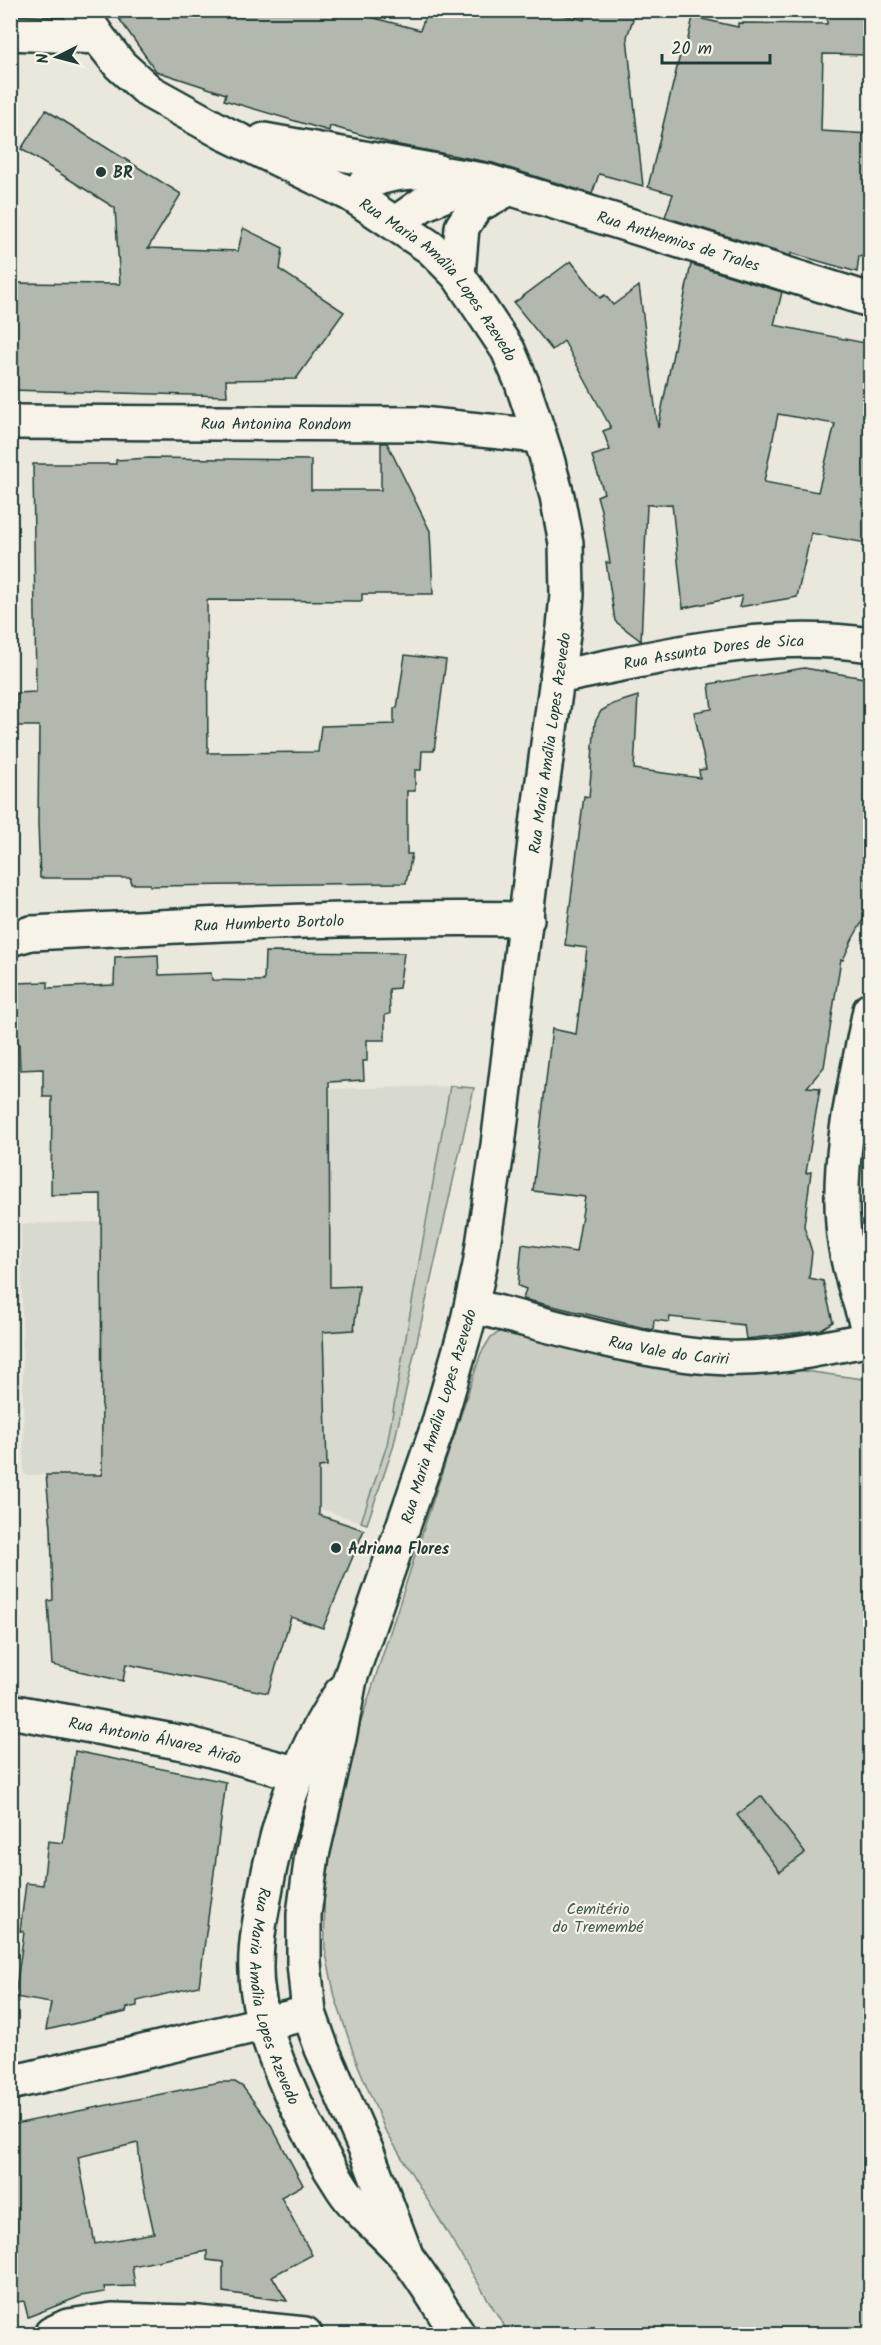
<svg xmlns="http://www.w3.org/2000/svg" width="881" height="2345" font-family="Kalam,sans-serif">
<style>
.built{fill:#d9dacf}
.green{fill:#c8ccc1;stroke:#74847a;stroke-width:1.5}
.building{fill:#b2b8ae;stroke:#1f3d34;stroke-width:1.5;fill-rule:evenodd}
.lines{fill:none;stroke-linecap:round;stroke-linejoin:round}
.minor-casing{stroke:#1f3d34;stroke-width:38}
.major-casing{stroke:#1f3d34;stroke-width:38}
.minor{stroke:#f7f3e8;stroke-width:33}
.major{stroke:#f7f3e8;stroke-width:33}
.poi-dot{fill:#1f3d34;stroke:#f7f3e8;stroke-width:2}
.labels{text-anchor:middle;stroke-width:4.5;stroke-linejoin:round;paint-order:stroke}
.poi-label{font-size:16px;font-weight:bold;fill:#1f3d34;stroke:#f7f3e8;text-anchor:start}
.street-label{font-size:16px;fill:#1f3d34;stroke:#f7f3e8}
.park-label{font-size:16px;fill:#415a50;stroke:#f7f3e8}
</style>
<rect width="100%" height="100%" fill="#eae8dd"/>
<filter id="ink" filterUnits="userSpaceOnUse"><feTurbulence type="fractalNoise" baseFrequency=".0167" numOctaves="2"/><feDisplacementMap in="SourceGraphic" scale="12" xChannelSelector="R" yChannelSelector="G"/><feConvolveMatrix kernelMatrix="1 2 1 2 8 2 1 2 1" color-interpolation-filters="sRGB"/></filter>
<g filter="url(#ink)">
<path class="built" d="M450 1086 387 1445 361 1522 208 1473 24 1475 21 1224 133 1221 286 1090Z"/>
<g class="green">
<path d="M450 1086 474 1088 393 1448 367 1524 361 1522 387 1445Z"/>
<path d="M503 1330 870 1380V2334H509L385 2130 355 2058 335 1997 325 1949 324 1895 331 1833 354 1743 481 1353 491 1337Z"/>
</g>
<g class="building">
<path d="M113 10H372L370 17 420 30 428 10H543L584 20 587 10H636L627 37 643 186 599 174 592 194 493 163 394 144 330 126 329 131 224 100 226 94 156 71Z"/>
<path d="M828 10H870V55L823 54 821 131 870 134V259L859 256 857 272 791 253V256L665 217 673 194 648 187 680 55 684 56 693 17 738 27V23L827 24Z"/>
<path d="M46 110 181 194 148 248 238 251 243 228 283 248 280 270 344 312 296 379 226 380 227 396 10 390V283L120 284 115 208 21 149Z"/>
<path d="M571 261 600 298 605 295 613 305 639 286 658 428 691 264 782 292 774 325 870 344V519L866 543 811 533 797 597 739 607 742 596 683 608 672 504 647 505 641 641 615 621 606 562 610 563 601 510 597 496 604 493 592 456 610 450 603 431 611 428 564 341 552 350 514 303ZM778 414 835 424 818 492 764 482Z"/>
<path d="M381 443H387L430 531 433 594H362V601L207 600 208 753 318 752 321 726 394 724V708H397L405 655 446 660 434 751H422L421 770H415V791H407V854H412L406 883 150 886V884H131V878H40L38 824 39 726H16V693L36 692 33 464H116V460L150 458 311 460V490H381Z"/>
<path d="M804 668 870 679V908L853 938 843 960 841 959 824 1067 807 1087 820 1088 806 1173 811 1172 804 1226 812 1252 809 1278 823 1281 833 1322 820 1330 746 1339 744 1325 670 1317 669 1322 654 1320 653 1330 523 1299 526 1289 518 1286 522 1244 576 1252 585 1197 533 1191 552 1029 576 1034 583 979 587 948 565 945 584 796 589 797 595 722 601 711 613 704 638 696 634 769 700 778 699 770 706 769 694 712 712 709 709 684Z"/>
<path d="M265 952 404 953 399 988 389 989 390 1014 385 1015V1040H367V1061H363L364 1080 329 1082 330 1287 359 1286 354 1330 323 1332 327 1466 319 1467V1515L364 1530 323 1628 291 1617 268 1693 126 1664 123 1681 52 1665 48 1601 53 1600 51 1528 46 1475H102L101 1194 51 1195 52 1097H43V1069L20 1070 19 1044H16L15 983 48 982V988L114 985 115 957 158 955 159 975 211 973 212 980 264 981Z"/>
<path d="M75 1751 226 1782 199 1986 137 2001V2006L127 2008 126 2012 46 2030 51 2003 15 1997 24 1932 20 1931 26 1883 43 1885 48 1841 63 1843Z"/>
<path d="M762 1796 805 1853 780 1872 737 1815Z"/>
<path d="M220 2082H235L243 2087 271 2125 303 2185 281 2197 312 2255 272 2276 287 2301 223 2292V2262L207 2260V2251L132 2266 135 2286 104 2287 105 2292 81 2296 28 2317 24 2301 10 2303V2125ZM138 2143 141 2174 154 2233 95 2244 78 2157Z"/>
</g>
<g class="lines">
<g class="minor-casing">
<g id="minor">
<path d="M10 33 98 37"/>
<path id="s1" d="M352 195C358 191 364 184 371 181 408 165 449 174 487 181L870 300"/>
<path d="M396 223 423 204 451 192 485 181"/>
<path id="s2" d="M10 422 421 424 539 436"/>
<path id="s3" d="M557 677C660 657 765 629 870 645"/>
<path id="s4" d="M10 939 31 933C196 925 361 916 527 919"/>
<path d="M870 1010C856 1081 837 1152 843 1224 845 1262 860 1300 870 1336"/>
<path id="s5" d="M472 1306C551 1325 645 1355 726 1358 774 1360 824 1348 870 1339"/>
<path id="s6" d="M10 1711 189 1744 298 1774"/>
<path d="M10 2083 309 2013"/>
<path d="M51 2334 68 2326 112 2320 189 2322 305 2334"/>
</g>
</g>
<g class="major-casing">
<g id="major">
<path id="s7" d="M80 10 98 37 120 65 150 92 224 133 352 195 431 248 458 275 508 350 522 383 546 455 557 496 566 543 567 595 564 627 538 817 498 1145 480 1265 467 1325 437 1429 350 1679 339 1738 312 1855 304 1914V1963L309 2013 322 2049 367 2152 407 2258"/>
<path d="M264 140 436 171"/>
<path d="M458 275 462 227 476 206 510 188"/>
<path id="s8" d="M341 1693C298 1755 275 1830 263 1904 257 1934 253 1964 258 1994 266 2051 311 2141 343 2189 361 2216 388 2234 408 2259 426 2282 442 2310 458 2334"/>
</g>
</g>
<use href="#minor" class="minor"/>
<use href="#major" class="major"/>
</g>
</g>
<g class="poi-dot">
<circle cx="101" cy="172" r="6"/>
<circle cx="336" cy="1548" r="6"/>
</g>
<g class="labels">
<g class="poi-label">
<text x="113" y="178">BR</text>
<text x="348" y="1554">Adriana Flores</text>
</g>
<g class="street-label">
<text dy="6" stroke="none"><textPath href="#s1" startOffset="342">Rua Anthemios de Trales</textPath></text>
<text dy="6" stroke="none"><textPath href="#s7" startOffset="458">Rua Maria Amália Lopes Azevedo</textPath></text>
<text dy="6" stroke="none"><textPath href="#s2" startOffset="266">Rua Antonina Rondom</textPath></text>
<text dy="6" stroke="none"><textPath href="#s3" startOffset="159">Rua Assunta Dores de Sica</textPath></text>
<text transform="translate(549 743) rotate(-82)" y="6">Rua Maria Amália Lopes Azevedo</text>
<text dy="6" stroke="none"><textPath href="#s4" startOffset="260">Rua Humberto Bortolo</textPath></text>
<text dy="6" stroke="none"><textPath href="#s5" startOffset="202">Rua Vale do Cariri</textPath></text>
<text transform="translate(438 1416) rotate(-73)" y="6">Rua Maria Amália Lopes Azevedo</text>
<text dy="6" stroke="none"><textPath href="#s6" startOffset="148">Rua Antonio Álvarez Airão</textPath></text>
<text dy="6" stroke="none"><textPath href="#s8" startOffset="322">Rua Maria Amália Lopes Azevedo</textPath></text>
</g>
<g class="park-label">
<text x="598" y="1914">Cemitério<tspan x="598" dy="18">do Tremembé</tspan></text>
</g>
</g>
<rect width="881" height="2345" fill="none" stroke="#f7f3e8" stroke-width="36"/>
<rect x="18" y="18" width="845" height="2309" fill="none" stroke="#1f3d34" stroke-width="2" filter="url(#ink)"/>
<g transform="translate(57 57) rotate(264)" stroke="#f7f3e8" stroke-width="4.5" paint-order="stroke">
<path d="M0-4.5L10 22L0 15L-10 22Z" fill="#1f3d34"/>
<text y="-9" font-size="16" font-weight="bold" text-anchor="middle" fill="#1f3d34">N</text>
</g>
<path d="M662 54v9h108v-9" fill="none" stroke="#1f3d34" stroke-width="3"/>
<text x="671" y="54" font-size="18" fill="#1f3d34" stroke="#f7f3e8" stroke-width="4.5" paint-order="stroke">20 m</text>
</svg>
